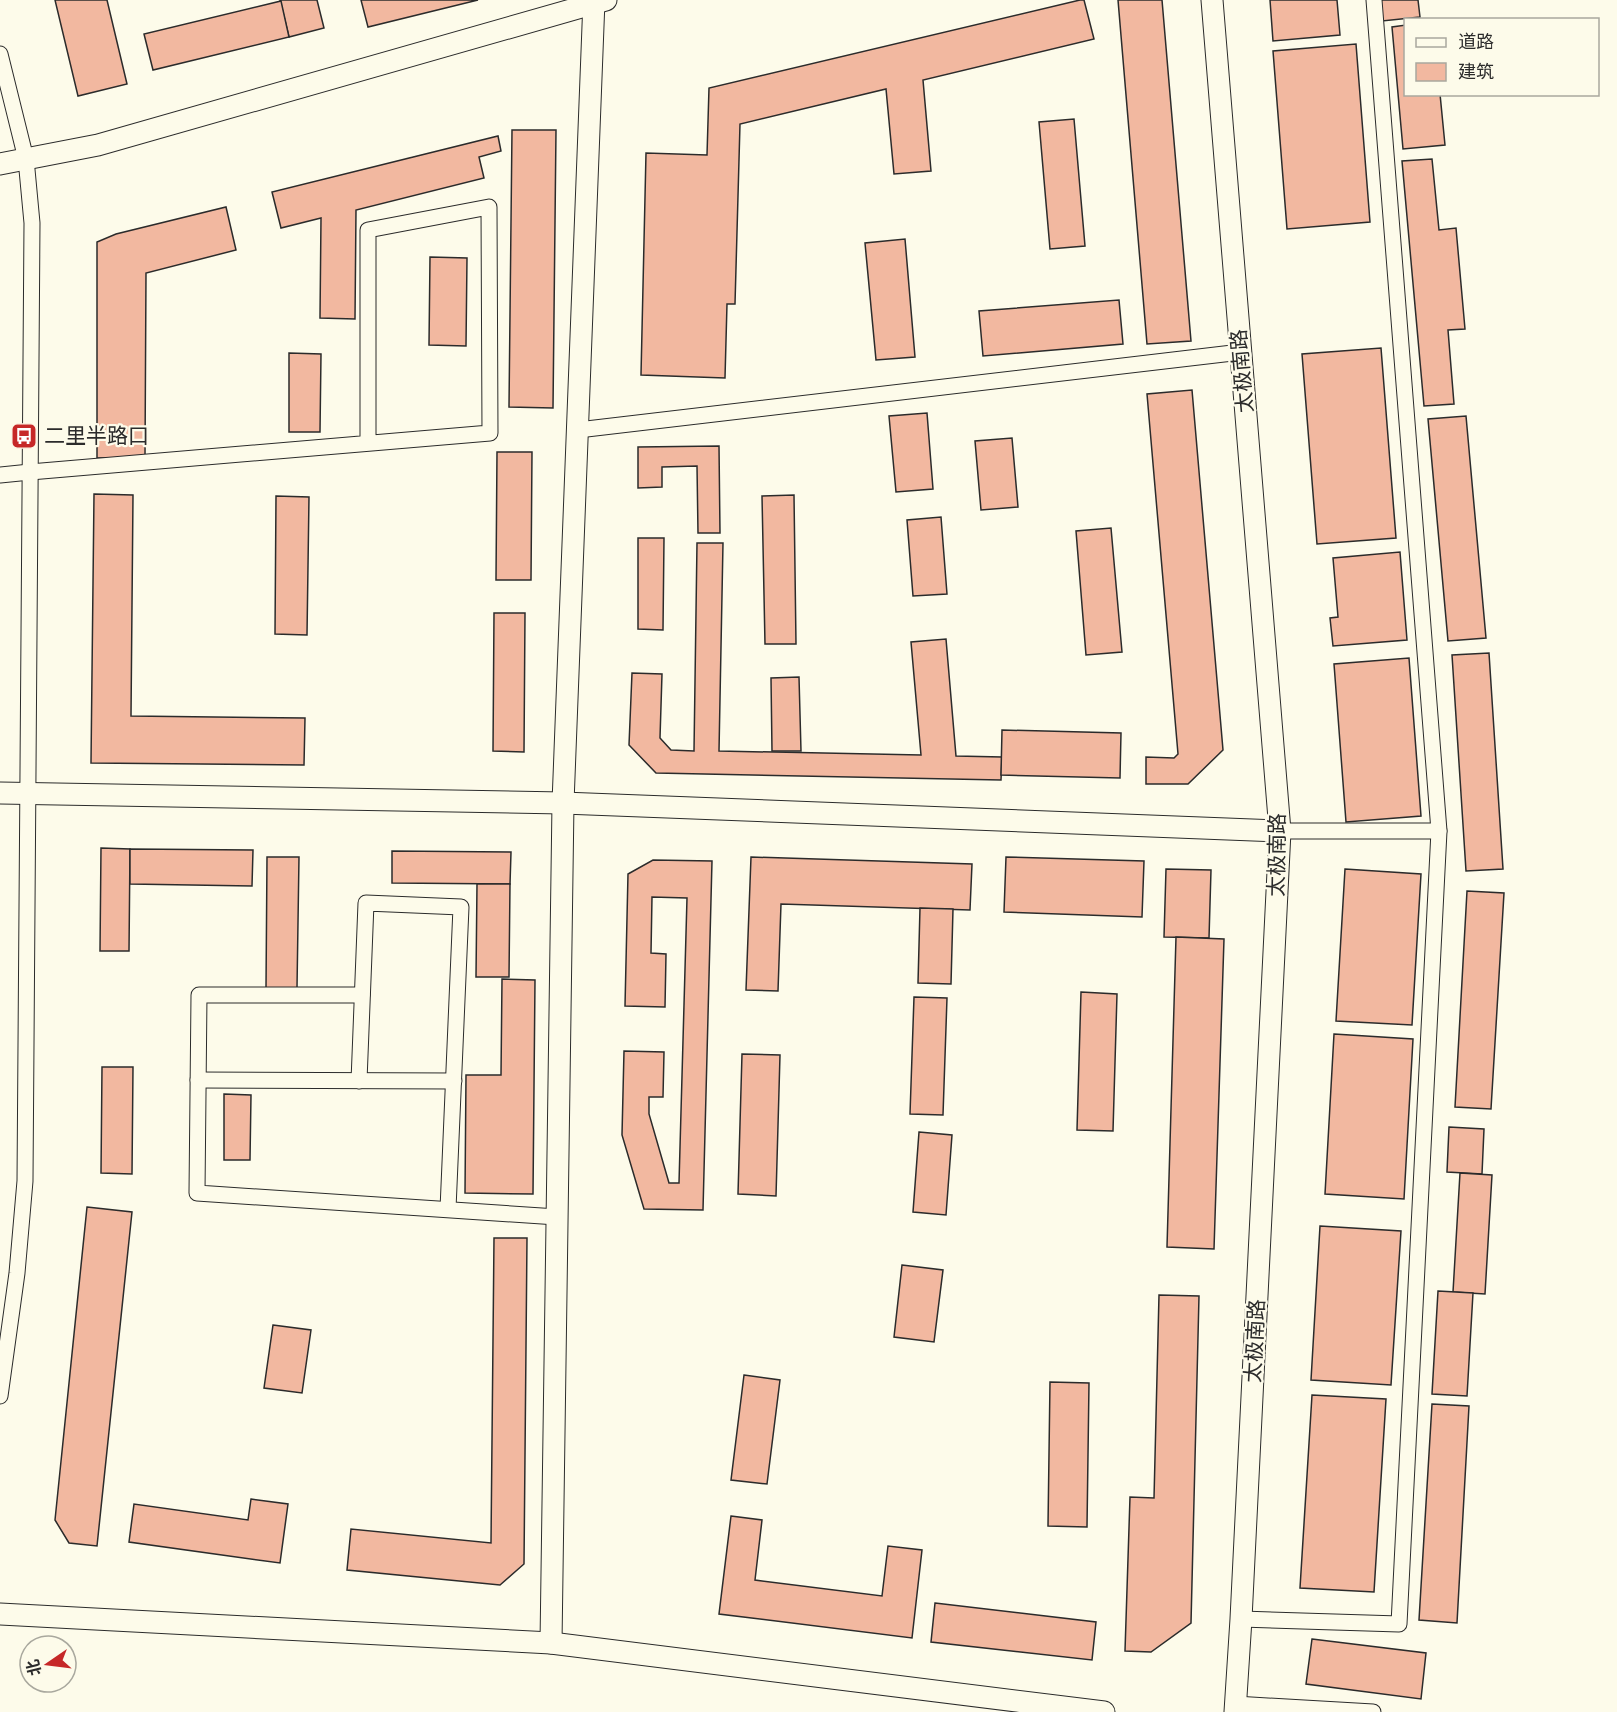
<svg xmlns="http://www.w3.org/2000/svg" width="1617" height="1712" font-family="'PT Sans Narrow','Noto Sans SC',sans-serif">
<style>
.building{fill:#f2b8a0;stroke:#2b2b2b;stroke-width:1.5}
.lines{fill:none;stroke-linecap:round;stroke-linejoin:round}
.street-casing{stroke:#2b2b2b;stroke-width:17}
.secondary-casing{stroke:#2b2b2b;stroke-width:23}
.street{stroke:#fdfbea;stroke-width:15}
.secondary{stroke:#fdfbea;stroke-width:21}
.labels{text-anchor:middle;stroke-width:4.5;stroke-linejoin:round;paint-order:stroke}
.street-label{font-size:21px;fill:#2b2b2b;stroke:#fdfbea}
.poi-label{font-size:21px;fill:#2b2b2b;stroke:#fdfbea;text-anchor:start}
</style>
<rect width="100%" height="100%" fill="#fdfbea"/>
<g class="building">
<path d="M55 0H107L127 84 78 96Z"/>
<path d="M280 0H317L324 28 289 37Z"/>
<path d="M361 0H478L368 27Z"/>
<path d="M1080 0H1084L1094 39 923 80 931 171 894 174 886 89 740 124 735 304H727L725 378 641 375 646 153 707 155 709 88Z"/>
<path d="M1118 0H1162L1191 341 1147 344Z"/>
<path d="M1270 0H1337L1340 35 1273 41Z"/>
<path d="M1381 0H1418L1420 17 1382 21Z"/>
<path d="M281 1 289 37 153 70 144 34Z"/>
<path d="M1406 25V94H1440L1445 145 1403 149 1392 27Z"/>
<path d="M1356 44 1370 222 1287 229 1273 51Z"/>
<path d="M1074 119 1085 246 1050 249 1039 122Z"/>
<path d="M512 130H556L553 408 509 407Z"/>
<path d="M498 136 501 151 479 157 484 178 356 210 355 319 320 318 321 218 281 228 272 192Z"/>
<path d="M1432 159 1439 230 1456 228 1465 329 1448 330 1454 404 1424 406 1402 161Z"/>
<path d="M226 207 236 250 146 273 145 458H97V242L116 234Z"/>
<path d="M905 239 915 357 876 360 865 243Z"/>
<path d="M430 257 467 258 466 346 429 345Z"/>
<path d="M1119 300 1123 344 983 356 979 311Z"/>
<path d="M1381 348 1396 538 1317 544 1302 354Z"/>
<path d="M289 353 321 354 320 432H289Z"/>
<path d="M1192 390 1223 750 1188 784H1146V757L1174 758 1178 754 1147 394Z"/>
<path d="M927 413 933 489 896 492 889 416Z"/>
<path d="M1466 416 1486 638 1448 641 1428 419Z"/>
<path d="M1012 438 1018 507 981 510 975 441Z"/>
<path d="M719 446 720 533H698L697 466 662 467V487L638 488V447Z"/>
<path d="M497 452H532L531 580H496Z"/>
<path d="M94 494 133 495 131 716 305 718 304 765 91 763Z"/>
<path d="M794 495 796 644H765L762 496Z"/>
<path d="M276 496 309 497 307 635 275 634Z"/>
<path d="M941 517 947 594 913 596 907 520Z"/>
<path d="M1111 528 1122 652 1086 655 1076 531Z"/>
<path d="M638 538H664L663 630 638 629Z"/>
<path d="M697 543H723L719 751 921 755 911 642 946 639 956 756 1002 757 1001 780 656 773 629 745 632 673 662 674 660 738 671 750 694 751Z"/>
<path d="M1400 552 1407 640 1333 646 1330 618 1338 617 1333 558Z"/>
<path d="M494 613H525L524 752 493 751Z"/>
<path d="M1489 653 1503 869 1466 871 1452 655Z"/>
<path d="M1409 658 1421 816 1346 822 1334 664Z"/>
<path d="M799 677 801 751H772L771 678Z"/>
<path d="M1002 730 1121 733 1120 778 1001 775Z"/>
<path d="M101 848 130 849 129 951H100Z"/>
<path d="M130 849 253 850 252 886 130 884Z"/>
<path d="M392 851 511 852 510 884 392 883Z"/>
<path d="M267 857H299L297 988H266Z"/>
<path d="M751 857 972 864 970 910 781 904 778 991 746 990Z"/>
<path d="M1006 857 1144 861 1142 917 1004 912Z"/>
<path d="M653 860 712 861 703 1210 644 1209 622 1135 624 1051 664 1052 663 1097H649V1114L669 1183H679L687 898 652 897 651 953 666 954 665 1007 625 1006 628 874Z"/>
<path d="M1166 869 1211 870 1209 938 1164 937Z"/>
<path d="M1345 869 1421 874 1412 1025 1336 1021Z"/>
<path d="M477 884H510L509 977H476Z"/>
<path d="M1467 891 1504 893 1491 1109 1455 1107Z"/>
<path d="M920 908 953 909 951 984 918 983Z"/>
<path d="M1176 937 1224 939 1214 1249 1167 1247Z"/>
<path d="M502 979 535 980 533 1194 465 1193 466 1075H501Z"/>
<path d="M1081 992 1117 994 1113 1131 1077 1130Z"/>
<path d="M914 997 947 998 943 1115 910 1114Z"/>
<path d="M1334 1034 1413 1039 1404 1199 1325 1194Z"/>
<path d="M742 1054 780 1055 776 1196 738 1194Z"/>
<path d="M102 1067H133L132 1174 101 1173Z"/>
<path d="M224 1094 251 1095 250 1160H224Z"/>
<path d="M1449 1127 1484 1129 1482 1174 1447 1172Z"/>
<path d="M919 1132 952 1135 946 1215 913 1212Z"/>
<path d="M1460 1173 1492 1175 1485 1294 1453 1292Z"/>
<path d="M87 1207 132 1212 97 1546 69 1543 55 1520Z"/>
<path d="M1320 1226 1401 1231 1391 1385 1311 1380Z"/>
<path d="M494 1238H527L524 1564 500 1585 347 1570 351 1529 491 1543Z"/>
<path d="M902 1265 943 1270 934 1342 894 1337Z"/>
<path d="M1438 1291 1473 1293 1467 1396 1432 1394Z"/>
<path d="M1159 1295 1199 1296 1191 1623 1151 1652 1125 1651 1130 1497 1154 1498Z"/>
<path d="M273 1325 311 1330 302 1393 264 1388Z"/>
<path d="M744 1375 780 1380 767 1484 731 1480Z"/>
<path d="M1050 1382 1089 1383 1087 1527 1048 1526Z"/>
<path d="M1312 1395 1386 1399 1374 1592 1300 1588Z"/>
<path d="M1432 1404 1469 1406 1457 1623 1419 1620Z"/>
<path d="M251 1499 288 1504 280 1563 129 1542 134 1504 248 1520Z"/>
<path d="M731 1516 762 1520 755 1580 882 1596 888 1546 922 1550 912 1638 719 1614Z"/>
<path d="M935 1603 1096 1622 1092 1660 931 1642Z"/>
<path d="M1312 1639 1426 1653 1421 1699 1306 1684Z"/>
</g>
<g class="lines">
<g class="street-casing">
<g id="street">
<path d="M0 54 26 159 32 223 25 1181 17 1273 0 1396"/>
<path d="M578 430 1241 352"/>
<path d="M0 475 30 472 490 433 489 207 368 230V443"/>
<path d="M1280 831H1439"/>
<path d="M362 995H199L197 1193 557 1217"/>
<path d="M198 1080 454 1081"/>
<path d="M359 1081 366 903 461 907 448 1209"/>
<path d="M1241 1619 1399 1624 1439 831 1374 0"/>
<path d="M1235 1704 1373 1712"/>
</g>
</g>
<g class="secondary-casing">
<g id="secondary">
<path d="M1212 0 1280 831 1241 1619 1235 1712"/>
<path d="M0 164 98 145 606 0"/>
<path d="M0 793 563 803 1280 831"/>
<path d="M0 1614 551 1643 1104 1712"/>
<path d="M551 1643 563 803 594 0"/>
</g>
</g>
<use href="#street" class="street"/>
<use href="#secondary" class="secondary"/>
</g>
<defs>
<g id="bus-square" transform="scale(1.35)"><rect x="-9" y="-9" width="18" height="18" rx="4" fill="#c62828" stroke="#fdfbea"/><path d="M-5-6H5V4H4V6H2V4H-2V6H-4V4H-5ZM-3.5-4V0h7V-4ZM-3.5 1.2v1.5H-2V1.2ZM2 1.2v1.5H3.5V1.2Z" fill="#fff"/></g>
</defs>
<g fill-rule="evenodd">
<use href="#bus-square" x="24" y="436"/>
</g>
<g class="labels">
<g class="street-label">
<text transform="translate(1242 371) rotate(-95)" y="7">太极南路</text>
<text transform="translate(1277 855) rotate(-89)" y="7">太极南路</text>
<text transform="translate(1255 1341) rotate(-87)" y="7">太极南路</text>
</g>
<g class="poi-label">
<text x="44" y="443">二里半路口</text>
</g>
</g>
<rect x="1404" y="18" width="195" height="78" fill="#fdfbea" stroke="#a9a89e" stroke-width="1.5"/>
<rect x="1416" y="38" width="30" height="9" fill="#fdfbea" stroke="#a9a89e" stroke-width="1.5"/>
<text x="1458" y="48" font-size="18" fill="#2b2b2b">道路</text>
<rect x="1416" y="63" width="30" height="18" fill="#f2b8a0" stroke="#a9a89e" stroke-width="1.5"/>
<text x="1458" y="78" font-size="18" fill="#2b2b2b">建筑</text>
<g transform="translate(48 1664) rotate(256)"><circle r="28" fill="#fdfbea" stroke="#a9a89e" stroke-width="1.5"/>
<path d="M0-4.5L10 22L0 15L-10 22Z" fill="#c62828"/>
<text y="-9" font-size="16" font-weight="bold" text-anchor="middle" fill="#2b2b2b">北</text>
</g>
</svg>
